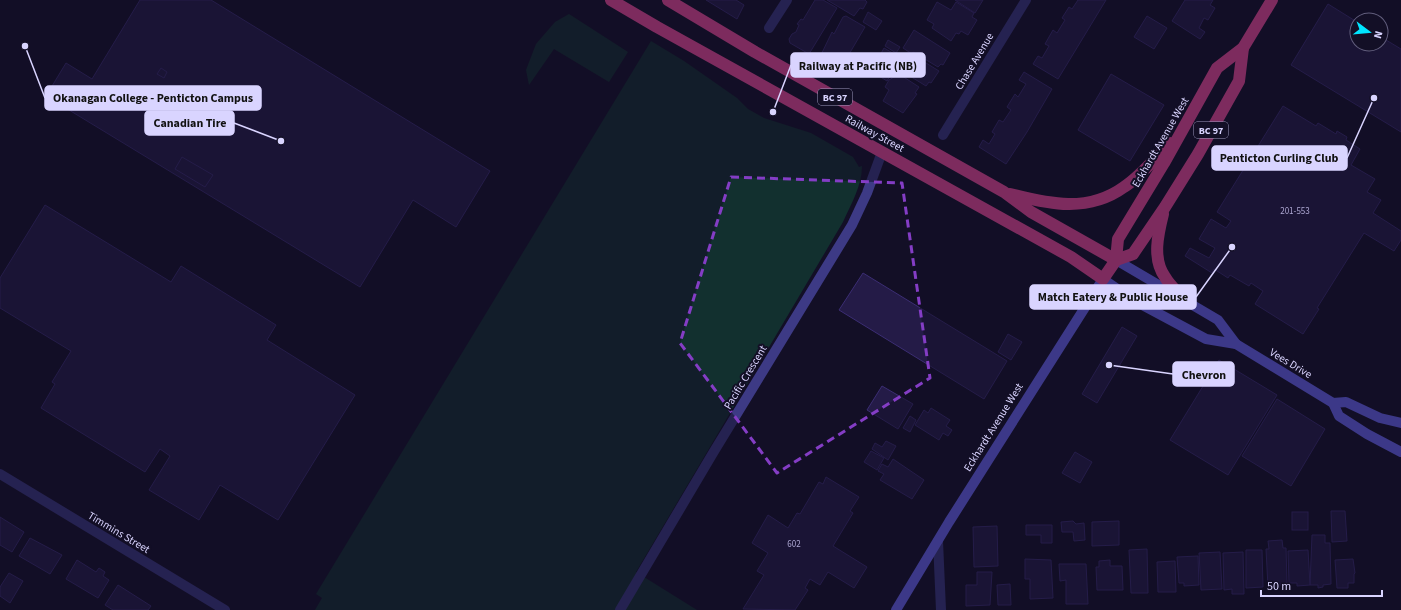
<svg xmlns="http://www.w3.org/2000/svg" width="1401" height="610" font-family="'Source Sans 3',sans-serif">
<style>
.green{fill:#12302f}
.building{fill:#241b47;stroke:#3b2d73}
.lines{fill:none;stroke-linecap:round;stroke-linejoin:round}
.street{stroke:#3d3a85;stroke-width:10}
.secondary{stroke:#6f6bff;stroke-width:10}
.highway{stroke:#ff4fa3;stroke-width:12}
.marked{fill:none;stroke:#843dc5;stroke-width:3;stroke-dasharray:8 5;stroke-linejoin:round}
.labels{text-anchor:middle;stroke-width:4;stroke-linejoin:round;paint-order:stroke}
.number-label{font-size:9px;fill:#aca6d1}
.shield{fill:#130f26;stroke:#9e99be;stroke-width:1}
.shield-label{font-size:10px;font-weight:bold;fill:#d9d4ff}
.street-label{font-size:11px;fill:#d9d4ff;stroke:#130f26}
.leader{fill:none;stroke:#d9d4ff;stroke-width:1.5}
.callout-dot{fill:#d9d4ff;stroke:#130f26;stroke-width:1.5}
.callout{fill:#d9d4ff;stroke:#d9d4ff;stroke-width:1.5}
.callout-label{font-size:12px;text-anchor:middle;font-weight:bold;fill:#111}
</style>
<rect width="100%" height="100%" fill="#130f26"/>
<g class="green">
<path d="M569 14 628 52 609 82 554 49 529 85 526 70 536 44 555 22Z"/>
<path d="M651 41 684 61 737 98 748 109 764 118 811 133 853 157 859 167 862 166C862 186 851 204 843 222L636 572 697 610H315L322 598 316 594Z"/>
</g>
<g class="building">
<path d="M140 0H211L490 171 456 227 413 200 360 287 46 96 66 63 92 79Z"/>
<path d="M706 0H736L744 5 737 19Z"/>
<path d="M815 0H823L837 8 809 54 790 43 789 39 792 34 796 32 799 25 797 24 801 19 803 20Z"/>
<path d="M827 0H865L867 2 863 9 860 8 854 16Z"/>
<path d="M955 0H983L975 13Z"/>
<path d="M1078 0H1106L1058 79 1033 64 1038 56 1042 58 1049 46 1045 44 1053 30 1057 33 1065 20 1062 18 1069 7 1072 9Z"/>
<path d="M1185 0H1213L1210 5 1215 8 1208 20 1204 18 1199 28 1205 32 1200 39 1172 21Z"/>
<path d="M937 2 951 10 956 2 974 13 972 17 977 20 968 35 961 31 959 34 956 33 951 41 932 28 934 24 927 20Z"/>
<path d="M1328 4 1357 22V44H1381V37L1401 49V132L1291 65Z"/>
<path d="M868 12 882 21 876 30 863 22Z"/>
<path d="M846 16 865 27 838 73 818 61 832 32 834 34 843 17Z"/>
<path d="M1147 16 1167 28 1154 49 1134 37Z"/>
<path d="M914 30 950 53 943 65 941 64 938 67 913 52 912 54 903 48Z"/>
<path d="M888 40 900 47 896 53 885 46Z"/>
<path d="M884 48 896 55 890 65 878 59Z"/>
<path d="M913 55 939 71 931 83 929 82 926 86 900 70 907 59 910 60Z"/>
<path d="M877 61 894 70 887 81 871 71Z"/>
<path d="M161 68 167 72 164 78 157 74Z"/>
<path d="M1024 72 1052 89 1027 132 1006 164 979 147 983 140 989 144 995 134 992 132 999 120 1003 122 1011 110 1007 107 1015 94 1018 97 1026 84 1019 80Z"/>
<path d="M899 74 919 87 915 93 917 94 903 113 883 101 889 90 885 87 889 80Z"/>
<path d="M1111 74 1164 105 1130 161 1078 130Z"/>
<path d="M1283 106 1316 126 1318 123 1336 134 1337 131 1347 137 1346 140 1360 149 1351 165 1375 179 1367 192 1381 200 1373 213 1401 231V240L1394 251 1364 233 1317 308 1319 309 1303 334 1255 304 1263 291 1251 283 1249 286 1230 275 1228 278 1214 269 1212 273 1185 256 1190 248 1209 258 1215 248 1199 239 1211 219 1226 228 1231 221 1217 212Z"/>
<path d="M182 157 213 175 205 187 175 169Z"/>
<path d="M45 205 171 282 181 266 276 325 267 340 355 395 278 520 220 485 199 520 149 490 170 456 160 449 145 472 41 408 55 384 52 382 71 351 0 308V278Z"/>
<path d="M863 273 1007 361 984 399 839 310Z"/>
<path d="M1122 327 1137 336 1097 403 1082 394Z"/>
<path d="M1008 334 1022 342 1011 360 998 352Z"/>
<path d="M1219 360 1277 395 1228 475 1170 440Z"/>
<path d="M882 386 913 404 898 429 867 410Z"/>
<path d="M1277 399 1325 429 1291 486 1242 456Z"/>
<path d="M931 408 950 420 946 426 952 430 948 436 943 433 939 440 915 425 924 410 928 413Z"/>
<path d="M910 416 916 420 910 432 903 428Z"/>
<path d="M886 441 896 446 888 460 872 449 875 443 882 447Z"/>
<path d="M871 451 884 458 877 470 864 462Z"/>
<path d="M1075 452 1092 462 1080 483 1062 473Z"/>
<path d="M893 459 924 480 912 499 880 480 884 474 878 471 882 464 888 467Z"/>
<path d="M826 477 859 497 850 511 853 513 833 546 867 567 854 588 828 572 820 585 810 579 805 588 808 590 795 610 743 609 764 575 757 571 768 553 752 543 768 515 788 528 797 513 800 514 819 482 823 484Z"/>
<path d="M1331 511H1345L1347 541 1332 542Z"/>
<rect x="1292" y="512" width="16" height="18"/>
<path d="M0 517 24 532 12 552 0 545Z"/>
<path d="M1073 521 1076 524 1084 523 1085 540 1074 541 1073 532H1062L1061 522Z"/>
<path d="M1119 521V545L1092 546V522Z"/>
<path d="M1026 525H1052V543H1041V535H1026Z"/>
<path d="M997 526 998 566 974 567 973 527Z"/>
<path d="M1312 535H1325V543H1330L1331 584 1323 585V587L1318 588V585H1310Z"/>
<path d="M30 538 62 555 50 574 19 556Z"/>
<path d="M1282 540 1283 548H1286L1287 583 1280 584V586L1268 587 1266 549H1269L1268 541Z"/>
<path d="M1147 549 1148 593H1131L1129 550Z"/>
<path d="M1246 550H1262L1263 587 1246 588Z"/>
<path d="M1308 550 1310 585 1297 586V583H1289L1288 551Z"/>
<path d="M1220 552 1222 589 1201 590 1199 553Z"/>
<path d="M1243 552 1244 594H1232V589L1224 590 1223 553Z"/>
<path d="M1198 556 1199 585 1184 586V583H1179L1177 557Z"/>
<path d="M1025 559 1051 560 1053 598 1030 599V579H1025Z"/>
<path d="M1353 559 1355 573 1354 574V583H1348V588H1337L1335 560Z"/>
<path d="M77 560 96 572 99 568 105 572 103 576 109 580 98 598 66 579Z"/>
<path d="M1110 560V566H1122L1123 590H1097L1096 567H1099V561Z"/>
<path d="M1175 561 1176 592H1158L1157 562Z"/>
<path d="M1059 564H1086L1088 604H1066V580L1060 581Z"/>
<path d="M977 572H992L990 605 966 606V585H977Z"/>
<path d="M9 573 23 581 10 603 0 596V587Z"/>
<path d="M1010 584 1011 605H998L997 585Z"/>
<path d="M118 585 151 606 148 610H113L105 605Z"/>
</g>
<g class="lines">
<g class="street">
<path d="M769 28 787 0"/>
<path d="M943 135 1026 0"/>
<path d="M0 474 225 610"/>
<path d="M938 541 941 610"/>
<path d="M620 610 713 453 852 225 867 193 882 152"/>
</g>
<g class="secondary">
<path d="M1116 260 1218 320 1236 344"/>
<path d="M1333 403 1346 402 1380 418 1401 423"/>
<path d="M896 610 949 522 1103 279 1135 301 1206 339 1236 344 1333 403 1339 416 1367 434 1401 452"/>
</g>
<g class="highway">
<path d="M611 0 657 27 1071 257 1103 279 1116 260 1118 239 1164 163 1217 68 1243 48 1272 0"/>
<path d="M668 0 755 52 1004 192 1031 212 1116 260"/>
<path d="M1010 194C1049 204 1088 213 1124 187 1141 176 1156 157 1170 143"/>
<path d="M1163 214C1158 234 1152 259 1165 277 1170 286 1179 293 1185 301"/>
<path d="M1116 260 1133 254 1165 207 1198 154 1239 81 1243 48"/>
</g>
</g>
<path d="M0 0H1401V610H0ZM731 177 902 183 930 378 777 473 680 343Z" fill="#130f26" fill-opacity=".55" fill-rule="evenodd"/>
<path class="marked" d="M731 177 902 183 930 378 777 473 680 343Z"/>
<g class="labels">
<g class="number-label">
<text x="1295" y="214">201-553</text>
<text x="794" y="547">602</text>
</g>
<g class="shield">
<rect x="818" y="89" width="34" height="16" rx="3"/>
<rect x="1194" y="122" width="34" height="16" rx="3"/>
</g>
<g class="shield-label">
<text x="835" y="101">BC 97</text>
<text x="1211" y="134">BC 97</text>
</g>
<g class="street-label">
<text transform="translate(974 61) rotate(-59)" y="4">Chase Avenue</text>
<text transform="translate(875 133) rotate(29)" y="4">Railway Street</text>
<text transform="translate(1160 142) rotate(-60)" y="4">Eckhardt Avenue West</text>
<text transform="translate(1291 363) rotate(31)" y="4">Vees Drive</text>
<text transform="translate(745 377) rotate(-59)" y="4">Pacific Crescent</text>
<text transform="translate(993 427) rotate(-58)" y="4">Eckhardt Avenue West</text>
<text transform="translate(119 532) rotate(31)" y="4">Timmins Street</text>
</g>
</g>
<path class="leader" d="M773 112L791 65M25 46L45 98M281 141L234 123M1374 98L1347 158M1232 247L1196 297M1109 365L1173 374"/>
<g class="callout-dot">
<circle cx="773" cy="112" r="4"/>
<circle cx="25" cy="46" r="4"/>
<circle cx="281" cy="141" r="4"/>
<circle cx="1374" cy="98" r="4"/>
<circle cx="1232" cy="247" r="4"/>
<circle cx="1109" cy="365" r="4"/>
</g>
<g class="callout">
<rect x="791" y="53" width="134" height="24" rx="4"/>
<rect x="45" y="86" width="216" height="24" rx="4"/>
<rect x="145" y="111" width="89" height="24" rx="4"/>
<rect x="1212" y="146" width="135" height="24" rx="4"/>
<rect x="1030" y="285" width="166" height="24" rx="4"/>
<rect x="1173" y="362" width="61" height="24" rx="4"/>
</g>
<g class="callout-label">
<text x="858" y="70">Railway at Pacific (NB)</text>
<text x="153" y="102">Okanagan College - Penticton Campus</text>
<text x="190" y="127">Canadian Tire</text>
<text x="1279" y="162">Penticton Curling Club</text>
<text x="1113" y="301">Match Eatery &amp; Public House</text>
<text x="1204" y="379">Chevron</text>
</g>
<g transform="translate(1369 32) rotate(106)"><circle r="19" fill="#130f26" stroke="#625e7d"/>
<path d="M0-3L7 15L0 10L-7 15Z" fill="#00e5ff"/>
<text y="-6" font-size="11" font-weight="bold" text-anchor="middle" fill="#d9d4ff">N</text>
</g>
<path d="M1261 590v6h121v-6" fill="none" stroke="#d9d4ff" stroke-width="2"/>
<text x="1267" y="590" font-size="12" fill="#d9d4ff" stroke="#130f26" stroke-width="3" paint-order="stroke">50 m</text>
</svg>
